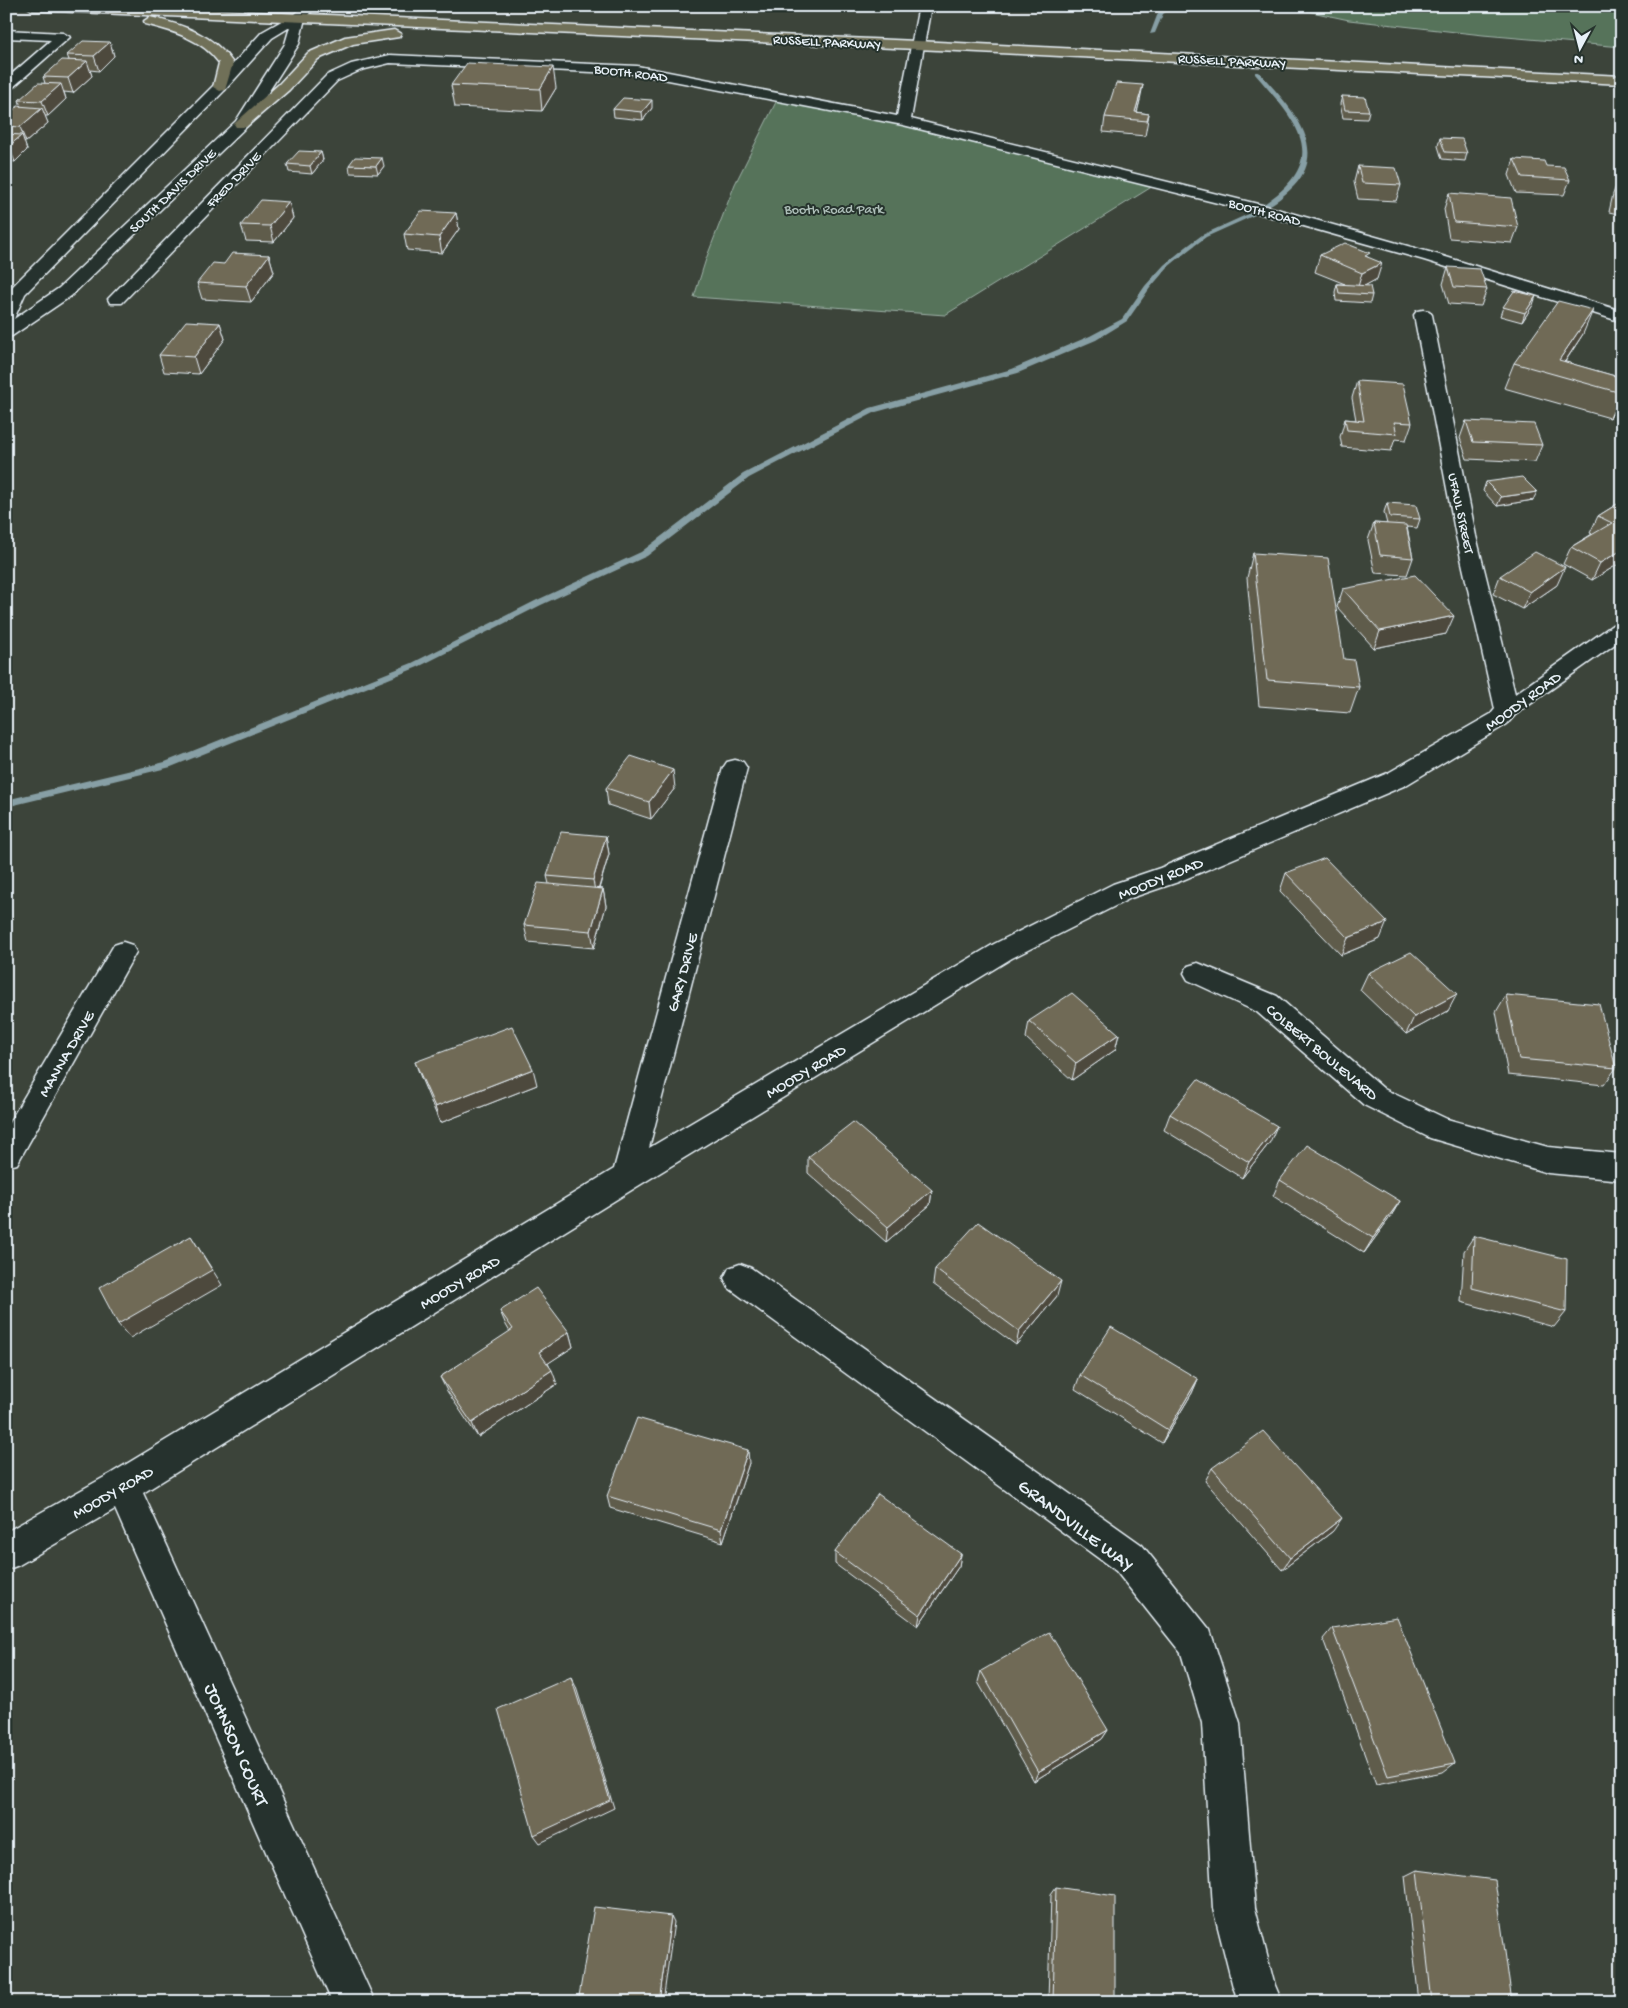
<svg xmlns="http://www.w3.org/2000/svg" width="1628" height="2008" font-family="'Gochi Hand',sans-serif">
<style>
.green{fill:#56735a;stroke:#9fb2a9}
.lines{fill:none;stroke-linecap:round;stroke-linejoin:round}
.stream{fill:#879fa5;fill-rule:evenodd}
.minor-casing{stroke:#e8f1f8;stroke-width:3}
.major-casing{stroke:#e8f1f8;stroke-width:3}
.minor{fill:#26332d;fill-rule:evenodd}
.major{fill:#706f59;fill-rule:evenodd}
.wall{fill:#5f5b4b;stroke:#e8f1f8}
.shaded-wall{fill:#4e4a3d;stroke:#e8f1f8}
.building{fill:#6f6a57;stroke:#e8f1f8}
.labels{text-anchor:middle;stroke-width:4;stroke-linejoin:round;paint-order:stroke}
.far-street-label{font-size:14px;fill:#e8f1f8;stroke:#26332d}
.far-park-label{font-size:14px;fill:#aebfb9;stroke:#26332d}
.street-label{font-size:16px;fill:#e8f1f8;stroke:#26332d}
.near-street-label{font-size:19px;fill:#e8f1f8;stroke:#26332d}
</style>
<rect width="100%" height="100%" fill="#3c443a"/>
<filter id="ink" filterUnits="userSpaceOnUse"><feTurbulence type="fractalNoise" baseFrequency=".02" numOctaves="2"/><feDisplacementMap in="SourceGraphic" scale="10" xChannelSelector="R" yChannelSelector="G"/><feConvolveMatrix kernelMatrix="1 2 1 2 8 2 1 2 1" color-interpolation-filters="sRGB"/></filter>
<g filter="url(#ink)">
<g class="green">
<path d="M1284 6H1622V47L1483 35 1349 20Z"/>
<path d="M778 98 903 121 1158 183 945 315 694 297 706 259 735 184Z"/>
</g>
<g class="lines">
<g class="stream">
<path d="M1168 6H1174L1163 14 1155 33 1150 34 1158 13Z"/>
<path d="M1255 72H1259C1286 103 1332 145 1294 186 1285 195 1274 204 1263 209L1261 208V206C1332 159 1299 125 1255 74Z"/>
<path d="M1255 211 1258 213 1257 214 1206 237 1190 249 1168 267 1150 288 1127 321 1096 340 1018 373 876 412 749 478 647 556 541 605 418 667 171 767 6 807V800L165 762 412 663 535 601 641 552 743 474 870 408 1012 369 1090 336 1122 319 1145 286 1164 265 1186 247 1202 235Z"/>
</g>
<g class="minor-casing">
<g id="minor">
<path d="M303 6H316L305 18 299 44 246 127 71 296 12 336 6 337V324L8 323H6V297L11 288 215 84 262 32 294 14ZM290 27 285 44 236 121 59 288 14 319 25 294 225 90 272 38Z"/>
<path d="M919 6H931L911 119 1266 206 1436 254 1622 311V322L1424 260 1254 212 903 125 637 74 390 63 361 70 337 81 122 303H110L108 299 327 75 351 64 390 55 637 66 897 116Z"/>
<path d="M6 30 63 33 70 37 11 89 6 90V79L51 40 6 38Z"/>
<path d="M1423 310 1429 311 1432 315 1476 536 1515 694 1614 624 1622 622V639L1515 715 1507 724 1406 785 1178 882 1131 898 1012 958 638 1186 143 1493 375 2002H332L115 1509 19 1565 6 1570V1532L110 1474 614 1169 723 768 727 762 735 760 743 762 747 768 649 1148 994 944 1113 884 1160 868 1388 773 1491 714 1495 709 1456 536 1414 315 1417 311Z"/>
<path d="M123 942 132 945 136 952 17 1164 6 1167V1128L114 945Z"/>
<path d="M1198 963 1277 996 1384 1089 1447 1119 1548 1147 1622 1154V1180L1548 1173 1430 1138 1364 1105 1257 1012 1188 980 1184 973 1188 966Z"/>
<path d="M740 1264 751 1268 1142 1545 1210 1630 1240 1723 1255 1908 1274 1983 1282 2002H1239L1233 1987 1213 1908 1202 1723 1181 1653 1116 1571 729 1288 724 1278 729 1268Z"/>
</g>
</g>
<g class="major-casing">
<g id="major">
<path d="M26 6H124L917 41 1622 76V84L917 49 32 10Z"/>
<path d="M150 17C183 25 213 34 233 63L225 90 220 91 213 87 219 63C202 39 173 31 145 24L144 21Z"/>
<path d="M394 30 401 34 399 37 353 44 318 59 289 90 246 127H236L234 124 279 84 308 53 345 37Z"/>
</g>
</g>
<use href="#minor" class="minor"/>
<use href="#major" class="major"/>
</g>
<g class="wall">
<path d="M110 42 114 56 99 71 90 70 92 76 73 93 64 92 66 99 48 116H45L48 123 26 142H24L27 150 15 162 6 161V116L21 107 19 100 45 83 43 77 69 60 67 55Z"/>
<path d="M451 85 556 88 542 111 455 107Z"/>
<path d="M1342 96 1369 111 1367 119 1343 118 1340 104Z"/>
<path d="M1140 100 1137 112 1149 114 1145 136 1103 132 1105 117Z"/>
<path d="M652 108 643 120 614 117 613 109Z"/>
<path d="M1440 138 1467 153 1465 161 1442 159 1438 146Z"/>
<path d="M321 152 323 160 312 174 289 172 287 164Z"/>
<path d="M1514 159 1570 180 1564 195 1516 193 1509 175Z"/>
<path d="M349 165 384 166 378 174 350 173Z"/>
<path d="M1358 166 1401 185 1396 201 1358 199 1354 182Z"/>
<path d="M1619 178 1622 179V215L1609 212 1613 194Z"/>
<path d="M1449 193 1518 227 1512 243 1449 238 1444 209Z"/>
<path d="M289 202 293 218 274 242 246 241 241 225Z"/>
<path d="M456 213 459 229 442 253 407 250 404 234Z"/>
<path d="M269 255 274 272 251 302 202 299 197 283 224 264Z"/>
<path d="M1320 255 1368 257 1377 279 1365 285 1372 295 1370 303 1336 301 1335 292 1337 284H1345L1315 272Z"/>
<path d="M1448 267 1487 289 1481 306 1449 304 1443 284Z"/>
<path d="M1533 305 1522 322 1500 316 1503 307Z"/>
<path d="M220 323 225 339 199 374 164 372 159 355Z"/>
<path d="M1583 334 1565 362 1622 378V397L1618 405 1610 418 1504 388 1514 363Z"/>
<path d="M1357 381 1412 423 1406 440 1395 439 1391 451 1342 447 1340 437 1345 419 1356 420 1352 398Z"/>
<path d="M1466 421 1542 445 1535 462 1467 459 1460 438Z"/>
<path d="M1486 482 1533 500 1497 506 1483 491Z"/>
<path d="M1622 501V562L1592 580 1563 564 1571 547 1592 534 1590 533 1598 516Z"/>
<path d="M1387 503 1420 519 1417 528 1407 527 1413 558 1407 575 1375 573 1368 540 1374 523 1387 524 1384 512Z"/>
<path d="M1253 553 1344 659 1359 687 1350 713 1259 706 1247 578Z"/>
<path d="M1500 576 1557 585 1522 609 1493 594Z"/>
<path d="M1343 589 1446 634 1374 648 1337 607Z"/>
<path d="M606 788H675L651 819 608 805Z"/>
<path d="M606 836 609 854 599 889H603L606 906 594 948 528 942 524 925 549 884 547 876Z"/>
<path d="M1286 873 1380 939 1341 955 1280 891Z"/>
<path d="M1368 973 1448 1011 1406 1034 1360 990Z"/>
<path d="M1506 995 1616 1068 1604 1085 1508 1075 1496 1012Z"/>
<path d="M1029 1021 1119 1034 1115 1050 1072 1080 1026 1038Z"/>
<path d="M415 1062 537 1085 440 1123 421 1078Z"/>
<path d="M1170 1114 1270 1142 1242 1178 1164 1130Z"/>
<path d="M808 1157 932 1190 930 1205 886 1242 808 1173Z"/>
<path d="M1280 1180 1400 1201 1391 1216 1364 1253 1273 1196Z"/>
<path d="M1474 1236 1566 1312 1554 1327 1461 1302 1464 1251Z"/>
<path d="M935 1269 1057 1296 1016 1345 933 1284Z"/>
<path d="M500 1311 569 1332 573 1347 548 1363 557 1384 478 1437 447 1391 440 1377 510 1332 506 1325Z"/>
<path d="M1080 1375 1198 1379 1192 1393 1162 1443 1075 1389Z"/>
<path d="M749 1463 723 1542 610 1508 607 1496Z"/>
<path d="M1212 1468 1333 1531 1282 1570 1205 1481Z"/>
<path d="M835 1552 961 1554 959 1566 918 1626 835 1564Z"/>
<path d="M1332 1628 1455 1763 1443 1772 1376 1785 1323 1639Z"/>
<path d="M981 1671 1108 1730 1102 1739 1034 1781 978 1682Z"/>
<path d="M1417 1870 1512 2002H1419L1405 1876Z"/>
<path d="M1056 1887 1115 2002H1048L1051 1894Z"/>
</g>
<g class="shaded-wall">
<path d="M110 42 114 56 99 71 94 56Z"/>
<path d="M87 61 92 76 73 93 68 78Z"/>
<path d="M553 67 556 88 542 111 540 89Z"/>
<path d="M61 84 66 99 48 116 42 101Z"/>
<path d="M1143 85 1140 100 1135 120V112Z"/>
<path d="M652 100V108L643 120 642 112Z"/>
<path d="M42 108 48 123 26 142 20 127Z"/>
<path d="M22 135 27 150 15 162 9 146Z"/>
<path d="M321 152 323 160 312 174 310 166Z"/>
<path d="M382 158 384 166 378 174 376 166Z"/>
<path d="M289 202 293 218 274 242 270 226Z"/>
<path d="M456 213 459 229 442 253 439 237Z"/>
<path d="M269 255 274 272 251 302 246 286Z"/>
<path d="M1382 263 1377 279 1357 290 1362 273Z"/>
<path d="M1536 296 1533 305 1522 322 1525 313Z"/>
<path d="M1593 310 1583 334 1556 375 1559 360Z"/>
<path d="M220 323 225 339 199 374 194 357Z"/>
<path d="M1622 392V397L1618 405 1610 418Z"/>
<path d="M1537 492 1533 500 1497 506 1501 497Z"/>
<path d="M1622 550V562L1592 580 1600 563Z"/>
<path d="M1565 567 1557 585 1522 609 1530 592Z"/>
<path d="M1454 616 1446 634 1374 648 1380 631Z"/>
<path d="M673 770 675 788 651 819 649 802Z"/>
<path d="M606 836 609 854 596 897 593 880Z"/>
<path d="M603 889 606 906 594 948 591 931Z"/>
<path d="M1387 922 1380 939 1341 955 1348 938Z"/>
<path d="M1457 994 1448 1011 1406 1034 1414 1017Z"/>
<path d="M1119 1034 1115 1050 1072 1080 1076 1063Z"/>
<path d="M533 1069 537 1085 440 1123 435 1107Z"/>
<path d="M1277 1126 1270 1142 1242 1178 1249 1162Z"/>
<path d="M932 1190 930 1205 886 1242 888 1227Z"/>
<path d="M1400 1201 1391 1216 1364 1253 1373 1238Z"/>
<path d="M191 1236 222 1285 130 1338 118 1324Z"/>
<path d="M1061 1281 1057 1296 1016 1345 1019 1331Z"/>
<path d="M569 1332 573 1347 544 1366 539 1352Z"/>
<path d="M552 1370 557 1384 478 1437 472 1423Z"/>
<path d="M1198 1379 1192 1393 1162 1443 1168 1430Z"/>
<path d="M748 1450 749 1463 723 1542 721 1530Z"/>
<path d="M1342 1518 1333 1531 1282 1570 1290 1558Z"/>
<path d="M961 1554 959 1566 918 1626 920 1615Z"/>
<path d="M571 1677 576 1687 614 1808 540 1843 534 1835Z"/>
<path d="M1108 1730 1102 1739 1034 1781 1038 1772Z"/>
<path d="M671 1916 674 1922 663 2002H659Z"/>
</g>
<g class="building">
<path d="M83 41 110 42 94 56 67 55Z"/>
<path d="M62 60 87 61 68 78 43 77Z"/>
<path d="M467 63 553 67 540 89 451 85Z"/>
<path d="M38 83 61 84 42 101 19 100Z"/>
<path d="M1116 83 1143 85 1135 112 1149 114 1147 121 1105 117Z"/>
<path d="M1342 96 1365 97 1369 111 1345 110Z"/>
<path d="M623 98 652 100 642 112 613 109Z"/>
<path d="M18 106 42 108 20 127 6 126V116Z"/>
<path d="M6 134 22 135 9 146H6Z"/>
<path d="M1440 138 1462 139 1467 153 1445 152Z"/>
<path d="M299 151 321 152 310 166 287 164Z"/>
<path d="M355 157 382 158 376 166 349 165Z"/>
<path d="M1514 159 1544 161 1546 166 1564 167 1570 180 1522 177Z"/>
<path d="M1358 166 1396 168 1401 185 1362 183Z"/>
<path d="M1619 178 1622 179V198L1615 197Z"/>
<path d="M1449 193 1511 198 1518 227 1454 222Z"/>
<path d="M261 200 289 202 270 226 241 225Z"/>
<path d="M421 211 456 213 439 237 404 234Z"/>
<path d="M1345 243 1370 253 1365 256 1382 263 1362 273 1320 255Z"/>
<path d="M232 253 269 255 246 286 197 283 213 263 224 264Z"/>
<path d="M1448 267 1480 269 1487 289 1454 287Z"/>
<path d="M1337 284 1370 286 1372 295 1339 293Z"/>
<path d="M1514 291 1536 296 1525 313 1503 307Z"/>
<path d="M1558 301 1593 310 1559 360 1622 378 1621 393 1514 363Z"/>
<path d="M186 321 220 323 194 357 159 355Z"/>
<path d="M1357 381 1403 384 1412 423 1394 422 1397 434 1347 430 1345 419 1364 421Z"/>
<path d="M1466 421 1534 424 1542 445 1473 442Z"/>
<path d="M1522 477 1537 492 1501 497 1486 482Z"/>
<path d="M1622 501V550L1600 563 1571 547 1612 523 1598 516Z"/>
<path d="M1387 503 1416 505 1420 519 1390 517Z"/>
<path d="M1374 523 1406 525 1413 558 1380 555Z"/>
<path d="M1535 552 1565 567 1530 592 1500 576Z"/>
<path d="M1253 553 1328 558 1344 659 1354 660 1359 687 1267 680Z"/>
<path d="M1415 575 1454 616 1380 631 1343 589Z"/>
<path d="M631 756 673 770 649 802 606 788Z"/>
<path d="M561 832 606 836 593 880 547 876Z"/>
<path d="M1325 858 1387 922 1348 938 1286 873Z"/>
<path d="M538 883 603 889 591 931 524 925Z"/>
<path d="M1411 952 1457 994 1414 1017 1368 973Z"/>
<path d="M1072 993 1119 1034 1076 1063 1029 1021Z"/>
<path d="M1506 995 1599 1004 1616 1068 1519 1059Z"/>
<path d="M512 1026 533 1069 435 1107 415 1062Z"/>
<path d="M1198 1079 1277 1126 1249 1162 1170 1114Z"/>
<path d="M853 1122 932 1190 888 1227 808 1157Z"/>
<path d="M1307 1145 1400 1201 1373 1238 1280 1180Z"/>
<path d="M978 1222 1061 1281 1019 1331 935 1269Z"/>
<path d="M191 1236 212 1270 118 1324 99 1288Z"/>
<path d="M1474 1236 1567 1259 1566 1312 1472 1288Z"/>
<path d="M536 1288 569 1332 539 1352 552 1370 472 1423 440 1377 513 1329 500 1311Z"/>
<path d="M1111 1327 1198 1379 1168 1430 1080 1375Z"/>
<path d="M637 1418 748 1450 721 1530 607 1496Z"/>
<path d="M1263 1431 1342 1518 1290 1558 1212 1468Z"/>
<path d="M878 1494 961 1554 920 1615 835 1552Z"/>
<path d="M1397 1617 1455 1763 1388 1776 1332 1628Z"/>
<path d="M1049 1632 1108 1730 1038 1772 981 1671Z"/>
<path d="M571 1677 610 1800 534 1835 498 1709Z"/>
<path d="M1417 1870 1495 1880 1512 2002H1432Z"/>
<path d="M1056 1887 1115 1896V2002H1053Z"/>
<path d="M594 1907 671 1916 659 2002H578Z"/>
</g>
</g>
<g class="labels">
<g class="far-street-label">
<text transform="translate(827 41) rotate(3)" y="5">RUSSELL PARKWAY</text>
<text transform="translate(1232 60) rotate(3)" y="5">RUSSELL PARKWAY</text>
<text transform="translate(631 72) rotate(7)" y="5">BOOTH ROAD</text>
<text transform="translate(233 179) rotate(-46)" y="5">FRED DRIVE</text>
<text transform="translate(172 190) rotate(-44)" y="5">SOUTH DAVIS DRIVE</text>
<text transform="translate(1265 211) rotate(15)" y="5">BOOTH ROAD</text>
<text transform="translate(1462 513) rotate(78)" y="5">UFAUL STREET</text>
</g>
<g class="far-park-label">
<text x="834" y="213">Booth Road Park</text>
</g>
<g class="street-label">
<text transform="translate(1522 700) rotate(-36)" y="6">MOODY ROAD</text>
<text transform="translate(1160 877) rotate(-22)" y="6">MOODY ROAD</text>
<text transform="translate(681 972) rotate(-75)" y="6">GARY DRIVE</text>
<text transform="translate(1323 1051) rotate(40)" y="6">COLBERT BOULEVARD</text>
<text transform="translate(65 1053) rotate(-60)" y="6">MANNA DRIVE</text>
<text transform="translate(805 1070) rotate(-31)" y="6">MOODY ROAD</text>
<text transform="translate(459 1281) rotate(-31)" y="6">MOODY ROAD</text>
<text transform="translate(112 1491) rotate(-30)" y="6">MOODY ROAD</text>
</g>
<g class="near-street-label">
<text transform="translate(1077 1524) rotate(37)" y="7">GRANDVILLE WAY</text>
<text transform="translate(238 1744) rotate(66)" y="7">JOHNSON COURT</text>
</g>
</g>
<rect width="1628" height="2008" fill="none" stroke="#26332d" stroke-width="25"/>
<rect x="12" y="12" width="1603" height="1983" fill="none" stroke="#e8f1f8" stroke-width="2" filter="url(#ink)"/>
<g transform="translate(1580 48) rotate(187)" stroke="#26332d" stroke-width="4" paint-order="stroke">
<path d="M0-4L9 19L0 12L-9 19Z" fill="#e8f1f8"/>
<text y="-8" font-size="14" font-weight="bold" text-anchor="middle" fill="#e8f1f8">N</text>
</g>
</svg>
